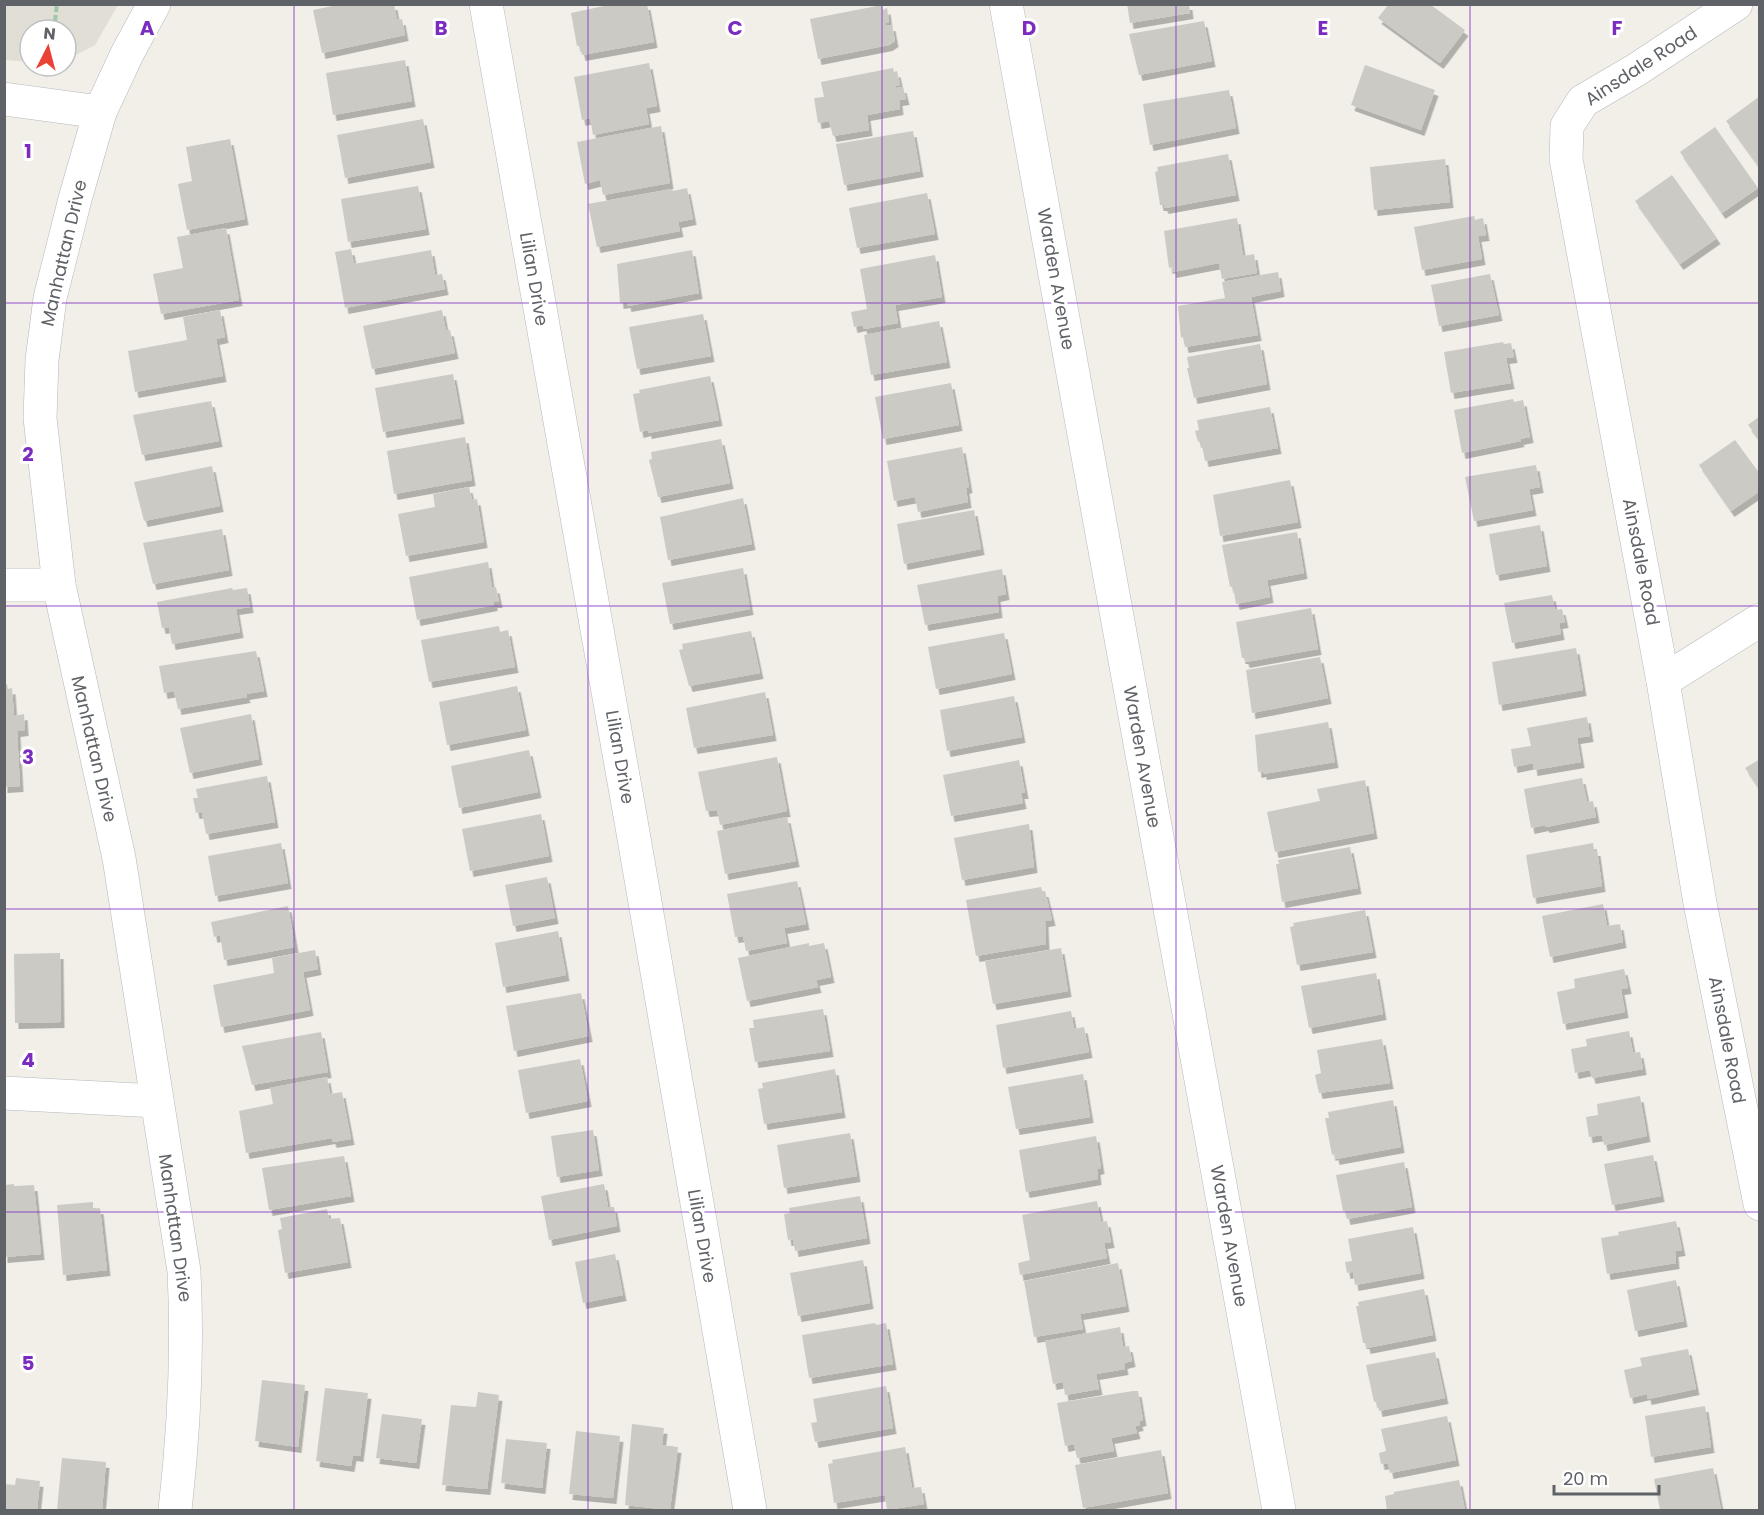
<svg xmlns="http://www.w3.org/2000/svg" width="1764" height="1515" font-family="Poppins,sans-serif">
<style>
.education{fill:#e1ded6}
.building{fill:#cccac5;filter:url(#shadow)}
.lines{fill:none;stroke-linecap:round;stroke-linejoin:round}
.street-casing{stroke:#b5b8bc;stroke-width:34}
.secondary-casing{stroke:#b6babf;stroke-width:34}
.path{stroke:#9cc7a9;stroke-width:4;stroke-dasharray:6 3;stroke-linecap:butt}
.street{stroke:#fff;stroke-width:33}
.secondary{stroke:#fff;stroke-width:33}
.grid{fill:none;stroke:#7b2cbf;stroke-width:1.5;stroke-opacity:0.55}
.labels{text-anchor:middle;stroke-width:6;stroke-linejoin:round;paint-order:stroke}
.street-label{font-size:18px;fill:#5f6368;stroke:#fff}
.grid-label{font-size:20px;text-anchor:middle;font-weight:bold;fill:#7b2cbf;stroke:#fff;stroke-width:6;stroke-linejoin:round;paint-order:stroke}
</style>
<defs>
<filter id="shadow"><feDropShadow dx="3.5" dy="6" stdDeviation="0" flood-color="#0004"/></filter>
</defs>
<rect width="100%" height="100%" fill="#f1efe8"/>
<path class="education" d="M4 5 5 4 118 5 95 45 66 60V30H30V62L5 60Z"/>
<g class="building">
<path d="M342 4H394L397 20 402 19 405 35 322 53 313 10Z"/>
<path d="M613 4H647L654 42 582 55 580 46H577L571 13Z"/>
<path d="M1127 4H1189L1190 13 1130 23Z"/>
<path d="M882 5 883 10 887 8 889 22 885 23 886 26 892 25 895 41 889 45 818 59 810 19Z"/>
<path d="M1388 5H1431L1465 30 1440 63 1378 18Z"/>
<path d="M1204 21 1212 61 1139 75 1129 34Z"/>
<path d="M405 60 412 101 333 115 326 73Z"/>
<path d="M649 63 657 106 646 108 649 124 593 135 590 118 582 120 574 77Z"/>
<path d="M1365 65 1435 90 1421 130 1351 105Z"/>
<path d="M893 68 894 72 897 71 900 85 895 86 896 88 903 87 906 99 899 100 900 109 867 115 869 130 833 136 829 121 818 123 814 98 824 97 821 82Z"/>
<path d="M1229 90 1236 128 1150 145 1143 104Z"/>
<path d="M1760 96V168L1726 121Z"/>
<path d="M423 119 431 162 345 178 337 135Z"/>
<path d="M661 126 670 183 603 195 600 180 585 184 577 142Z"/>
<path d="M1715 127 1758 188 1722 213 1680 152Z"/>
<path d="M913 131 920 171 844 185 836 144Z"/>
<path d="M230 139 245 219 187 230 178 184 192 181 186 147Z"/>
<path d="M1228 154 1236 195 1165 208 1164 205H1160L1155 172 1158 171 1157 167Z"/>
<path d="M1445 159 1450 202 1374 210 1370 167Z"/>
<path d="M1672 175 1717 238 1680 264 1635 201Z"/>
<path d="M418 186 426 229 348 242 341 199Z"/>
<path d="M687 188 693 219 678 222 680 231 597 247 588 204 672 189 673 191Z"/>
<path d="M927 193 935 234 857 248 849 208Z"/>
<path d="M1474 216 1475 220 1483 218 1486 235 1478 236 1482 259 1422 270 1414 227Z"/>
<path d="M1237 218 1243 256 1254 254 1257 273 1222 279 1219 263 1173 272 1172 267 1169 268 1164 231Z"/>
<path d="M226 228 239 300 161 314 153 274 183 268 177 237Z"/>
<path d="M351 249 354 264 431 250 435 275 442 274 445 289 345 308 335 252Z"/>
<path d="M692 250 699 293 628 306 627 302 620 303 617 264Z"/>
<path d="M935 255 942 297 895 305 898 323 864 329 863 325 854 327 851 312 867 309 860 269Z"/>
<path d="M1278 272 1281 291 1251 297 1258 335 1185 347 1183 337 1181 338 1178 306 1225 298 1222 282Z"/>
<path d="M1490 274 1499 315 1439 326 1431 285Z"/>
<path d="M220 310 225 337 216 339 223 376 135 392 128 351 187 340 183 317Z"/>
<path d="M442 310 446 331 450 330 455 353 372 369 363 326Z"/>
<path d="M703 314 711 356 637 369 629 327Z"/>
<path d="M939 321 947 362 871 375 864 335Z"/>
<path d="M1503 342 1504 344 1511 343 1514 357 1506 358 1511 383 1451 393 1444 352Z"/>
<path d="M1260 344 1267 384 1194 398 1187 368H1189L1187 357Z"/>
<path d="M453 374 461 418 383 432 375 388Z"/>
<path d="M710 376 719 420 648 433V430L640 432 633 394 640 393 639 390Z"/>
<path d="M951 383 959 425 883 439 875 397Z"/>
<path d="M1513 399 1514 402 1523 400 1530 437 1520 439 1521 441 1462 453 1454 410Z"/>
<path d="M211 401 219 441 142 455 133 415Z"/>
<path d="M1270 407 1278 448 1205 461 1201 441 1198 442 1195 431 1199 430 1197 420Z"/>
<path d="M1760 416V440L1748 425Z"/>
<path d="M465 437 472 480 394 494 387 451Z"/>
<path d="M721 439 730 483 658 497 649 460 652 459 651 452Z"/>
<path d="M1735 440 1760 474V491L1731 511 1699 465Z"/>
<path d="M962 447 969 487 966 488 968 502 918 512 915 497 894 501 887 461Z"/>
<path d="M1536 465 1540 487 1529 489 1533 510 1474 521 1465 477Z"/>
<path d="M212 466 220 506 144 521 134 482Z"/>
<path d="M1290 480 1298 522 1220 536 1213 495Z"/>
<path d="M469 487 472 500 477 499 484 542 406 556 398 514 435 507 433 494Z"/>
<path d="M743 498 752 544 668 560 660 517Z"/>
<path d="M974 510 981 549 904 564 897 524Z"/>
<path d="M1540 525 1547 566 1496 575 1489 534Z"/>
<path d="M222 529 229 570 153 584 143 543Z"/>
<path d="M1297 532 1304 573 1267 580 1270 597 1236 604 1233 586 1230 587 1222 545Z"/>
<path d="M488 562 492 588 496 587 499 602H494V605L417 620 409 577Z"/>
<path d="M743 568 750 609 670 624 662 583Z"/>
<path d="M1002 569 1006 594 997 596 999 612 925 625 917 585Z"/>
<path d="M232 588 233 590 247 588 250 607 236 609 240 632 172 644 169 627 162 628 157 602Z"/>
<path d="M1552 595 1555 610 1562 609 1565 622 1559 623 1561 634 1512 643 1504 603Z"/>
<path d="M1311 608 1318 649 1246 662 1245 658H1242L1236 622Z"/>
<path d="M499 626 500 632 508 630 515 667 429 682 421 640Z"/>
<path d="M751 631 760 673 689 686 679 650 683 649 682 644Z"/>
<path d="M1004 633 1012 674 936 689 928 647Z"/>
<path d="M1576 648 1583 690 1499 705 1492 662Z"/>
<path d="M256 651 264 691 246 694 247 697 178 709 174 691 164 693 159 666Z"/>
<path d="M1320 657 1328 698 1252 713 1246 670Z"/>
<path d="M4 684H7L8 689 12 688 14 716 24 714 25 730 17 731 20 786 4 787Z"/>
<path d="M517 686 526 730 447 745 439 702Z"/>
<path d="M765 692 773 735 694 748 686 708Z"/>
<path d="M1014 696 1022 737 947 751 940 710Z"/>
<path d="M251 714 259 759 190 773 180 728Z"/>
<path d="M1587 717 1590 736 1577 738 1581 762 1534 770 1533 763 1514 767 1511 749 1531 746 1527 728Z"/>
<path d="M1328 722 1335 762 1263 774V771L1258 772 1255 735Z"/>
<path d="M529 750 538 792 459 808 451 766Z"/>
<path d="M777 757 787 811 720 825 717 810 706 811 698 772Z"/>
<path d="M1760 759V790L1745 768Z"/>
<path d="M1019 760 1025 793H1021L1023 803 951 816 943 775Z"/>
<path d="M267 776 275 822 206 834 202 812 196 813 193 798H198L196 789Z"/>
<path d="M1582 778 1587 802 1593 801 1596 817 1546 827 1545 825 1531 828 1524 789Z"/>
<path d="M1365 780 1374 833 1275 852 1267 812 1320 801 1317 789Z"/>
<path d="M541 814 549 856 470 871 462 829Z"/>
<path d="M787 817 796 861 725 874 717 831Z"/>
<path d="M1029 824 1034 867 962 880 954 838Z"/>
<path d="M281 843 288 883 215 896 208 856Z"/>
<path d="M1593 843 1594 850H1597L1602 886 1533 898 1526 855Z"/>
<path d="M1350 847 1358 888 1282 902 1276 864H1279L1278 860Z"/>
<path d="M547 877 555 918 513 926 505 885Z"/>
<path d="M797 881 806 924 784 928 787 943 746 951 743 936 735 937 727 894Z"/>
<path d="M1041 887 1042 891H1045L1052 920 1045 921 1046 944 976 956 966 900Z"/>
<path d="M1603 904 1607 926 1620 924 1623 942 1550 957 1542 916Z"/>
<path d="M288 906 295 947 224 960 220 935 214 937 211 922Z"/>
<path d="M1365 910 1373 952 1297 965 1290 927 1294 926 1293 923Z"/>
<path d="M558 931 566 975 503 987 495 943Z"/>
<path d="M809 943V946L824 943 831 977 816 980 818 987 747 1001 738 958Z"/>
<path d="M1061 948 1068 991 993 1004 985 961Z"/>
<path d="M315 950 318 969 303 972 310 1010 221 1027 213 985 274 973 272 958Z"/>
<path d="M60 953 61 1022 15 1023 14 954Z"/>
<path d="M1624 969 1628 988 1621 989 1625 1012 1563 1024 1557 992 1575 988 1574 979Z"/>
<path d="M1376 973 1383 1014 1309 1028 1301 986Z"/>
<path d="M581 993 589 1036 514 1051 506 1006Z"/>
<path d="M823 1009 830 1051 755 1062 749 1028H754L753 1020Z"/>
<path d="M1071 1011 1074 1029 1084 1027 1089 1052 1003 1068 996 1025Z"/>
<path d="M1629 1031 1633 1053 1640 1052 1643 1069 1592 1078 1590 1070 1575 1073 1571 1049 1587 1046 1586 1039Z"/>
<path d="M321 1032 328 1072 252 1085 242 1046Z"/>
<path d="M1382 1039 1390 1083 1319 1093 1315 1075 1321 1073 1317 1050Z"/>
<path d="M580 1059 588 1101 526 1113 518 1070Z"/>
<path d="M835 1069 842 1112 764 1124 758 1089 763 1088 762 1083Z"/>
<path d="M1083 1074 1090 1117 1016 1129 1008 1087Z"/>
<path d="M327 1077 330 1094 342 1092 351 1139 333 1142 332 1138 246 1153 239 1111 273 1104 270 1088Z"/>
<path d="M1640 1096 1647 1136 1604 1145 1602 1135 1589 1137 1586 1117 1598 1115 1597 1104Z"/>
<path d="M1393 1100 1401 1147 1336 1159 1335 1154 1332 1155 1325 1118H1329L1328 1112Z"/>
<path d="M593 1130 599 1170 557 1177 551 1136Z"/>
<path d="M850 1133 857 1176 784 1188 777 1145Z"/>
<path d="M1096 1136 1101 1168 1097 1169 1098 1179 1026 1192 1019 1150Z"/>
<path d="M1653 1155 1661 1196 1612 1205 1604 1164Z"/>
<path d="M344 1156 351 1196 269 1210 262 1168Z"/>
<path d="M1404 1162 1412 1207 1347 1219 1345 1211H1343L1336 1175Z"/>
<path d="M14 1184V1186L34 1185 41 1254 4 1257V1185Z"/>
<path d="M604 1184 608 1207H614L617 1226 549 1240 541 1196Z"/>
<path d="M860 1196 867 1238 795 1251 793 1239 788 1240 784 1214 790 1213 789 1208Z"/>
<path d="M1097 1201 1101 1222 1107 1221 1111 1242 1104 1243 1107 1258 1020 1275 1018 1263 1030 1260 1022 1215Z"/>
<path d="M93 1202V1209L100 1208 107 1270 63 1275 57 1205Z"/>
<path d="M327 1209 329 1219 340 1218 348 1262 285 1273 278 1230 282 1229 280 1218Z"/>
<path d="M1676 1221 1682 1250 1675 1251 1676 1263 1607 1274 1601 1238 1619 1235 1618 1232Z"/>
<path d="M1413 1227 1421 1273 1355 1285 1353 1272 1347 1273 1345 1262 1352 1261 1348 1239Z"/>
<path d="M615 1254 623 1295 583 1303 575 1262Z"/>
<path d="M863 1260 870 1303 798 1316 790 1273Z"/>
<path d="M1118 1263 1126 1306 1080 1314 1083 1329 1034 1337 1024 1281Z"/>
<path d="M1676 1280 1684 1321 1635 1331 1627 1290Z"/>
<path d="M1424 1289 1433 1335 1367 1348 1366 1343H1363L1356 1306H1359L1358 1302Z"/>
<path d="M875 1323 876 1325 886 1323 893 1364 809 1378 802 1335Z"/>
<path d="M1120 1327 1123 1347 1129 1346 1132 1361 1124 1363 1125 1369 1096 1374 1099 1389 1065 1395 1063 1382 1053 1384 1045 1341Z"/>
<path d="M1688 1349 1696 1389 1648 1399 1647 1394 1630 1398 1624 1370 1642 1366 1640 1358Z"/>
<path d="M1435 1352 1445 1398 1379 1411 1377 1401 1374 1402 1366 1365Z"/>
<path d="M262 1380 305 1385 298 1447 255 1441Z"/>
<path d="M886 1386 893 1428 815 1442 811 1423 817 1422 813 1399Z"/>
<path d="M325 1388 368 1393 360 1456 353 1455 351 1466 316 1461Z"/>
<path d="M1133 1391H1138L1143 1420 1139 1421 1140 1425 1135 1426 1137 1433 1111 1438 1114 1451 1077 1458 1074 1444 1065 1446 1057 1403Z"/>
<path d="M478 1392 499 1395 487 1489 442 1485 451 1405 476 1407Z"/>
<path d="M1705 1406 1711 1447 1651 1457 1645 1416Z"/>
<path d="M382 1414 422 1419 416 1463 376 1458Z"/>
<path d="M1447 1416 1456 1460 1390 1473 1388 1463 1381 1464 1379 1453 1386 1451 1381 1429Z"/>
<path d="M632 1424 664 1428 662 1445 678 1447 670 1510 625 1505Z"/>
<path d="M576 1431 620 1436 613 1498 569 1494Z"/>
<path d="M506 1439 547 1443 542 1488 501 1483Z"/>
<path d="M905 1447 912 1488 921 1487 924 1504 887 1510 885 1495 834 1503 828 1464 833 1463 832 1460Z"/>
<path d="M1161 1450 1168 1493 1083 1508 1075 1465Z"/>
<path d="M62 1458 106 1462 102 1510H57Z"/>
<path d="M1713 1468 1721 1510H1660L1654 1479Z"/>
<path d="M16 1478 40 1481 37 1510H4V1484L15 1485Z"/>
<path d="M1459 1480 1465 1510H1387L1385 1496 1394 1494V1492Z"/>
</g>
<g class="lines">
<g class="street-casing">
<g id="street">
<path d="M154 4 127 54 100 112 75 199 50 298 42 360 40 418 59 585 119 858 184 1271C188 1351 184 1431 175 1510"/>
<path d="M486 4 631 821 750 1510"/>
<path d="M1736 4 1636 70 1583 101 1567 126 1566 159 1663 681 1700 903 1760 1204"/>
<path d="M4 99 100 112"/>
<path d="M4 585H59"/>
<path d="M1663 681 1760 620"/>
<path d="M4 1093 157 1101"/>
</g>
</g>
<g class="secondary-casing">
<path id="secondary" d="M1006 4 1279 1510"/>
</g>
<path class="path" d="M54 30 57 4"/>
<use href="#street" class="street"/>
<use href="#secondary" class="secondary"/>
</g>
<path class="grid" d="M294 4V1510M588 4V1510M882 4V1510M1176 4V1510M1470 4V1510M4 303H1760M4 606H1760M4 909H1760M4 1212H1760"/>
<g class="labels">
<g class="street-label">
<text transform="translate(1641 66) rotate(-33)" y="6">Ainsdale Road</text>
<text transform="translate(64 253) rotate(-77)" y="6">Manhattan Drive</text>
<text transform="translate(534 279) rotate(80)" y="6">Lilian Drive</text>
<text transform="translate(1056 279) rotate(80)" y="6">Warden Avenue</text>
<text transform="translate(1641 562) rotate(79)" y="6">Ainsdale Road</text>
<text transform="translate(94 749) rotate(77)" y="6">Manhattan Drive</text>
<text transform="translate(620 757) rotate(80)" y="6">Lilian Drive</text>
<text transform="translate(1142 757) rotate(80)" y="6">Warden Avenue</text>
<text transform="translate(1727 1040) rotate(79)" y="6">Ainsdale Road</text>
<text transform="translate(175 1228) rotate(82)" y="6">Manhattan Drive</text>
<text transform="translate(702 1236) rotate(80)" y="6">Lilian Drive</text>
<text transform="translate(1229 1236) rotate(80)" y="6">Warden Avenue</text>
</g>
</g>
<g class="grid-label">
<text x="147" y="35">A</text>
<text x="441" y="35">B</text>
<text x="735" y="35">C</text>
<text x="1029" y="35">D</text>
<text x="1323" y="35">E</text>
<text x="1617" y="35">F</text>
<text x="28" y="158">1</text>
<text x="28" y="461">2</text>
<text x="28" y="764">3</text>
<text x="28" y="1067">4</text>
<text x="28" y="1370">5</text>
</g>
<rect width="1764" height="1515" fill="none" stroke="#5f6368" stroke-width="12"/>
<g transform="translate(48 48) rotate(6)"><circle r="28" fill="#ffffff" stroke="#bfc1c3" stroke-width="1.5"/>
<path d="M0-4.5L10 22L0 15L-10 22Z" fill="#ea4335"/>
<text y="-9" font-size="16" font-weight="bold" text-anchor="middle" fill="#5f6368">N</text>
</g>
<path d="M1554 1485v9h105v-9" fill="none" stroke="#5f6368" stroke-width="3"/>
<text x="1563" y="1485" font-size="18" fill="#5f6368" stroke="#ffffff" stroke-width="4.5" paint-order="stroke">20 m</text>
</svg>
